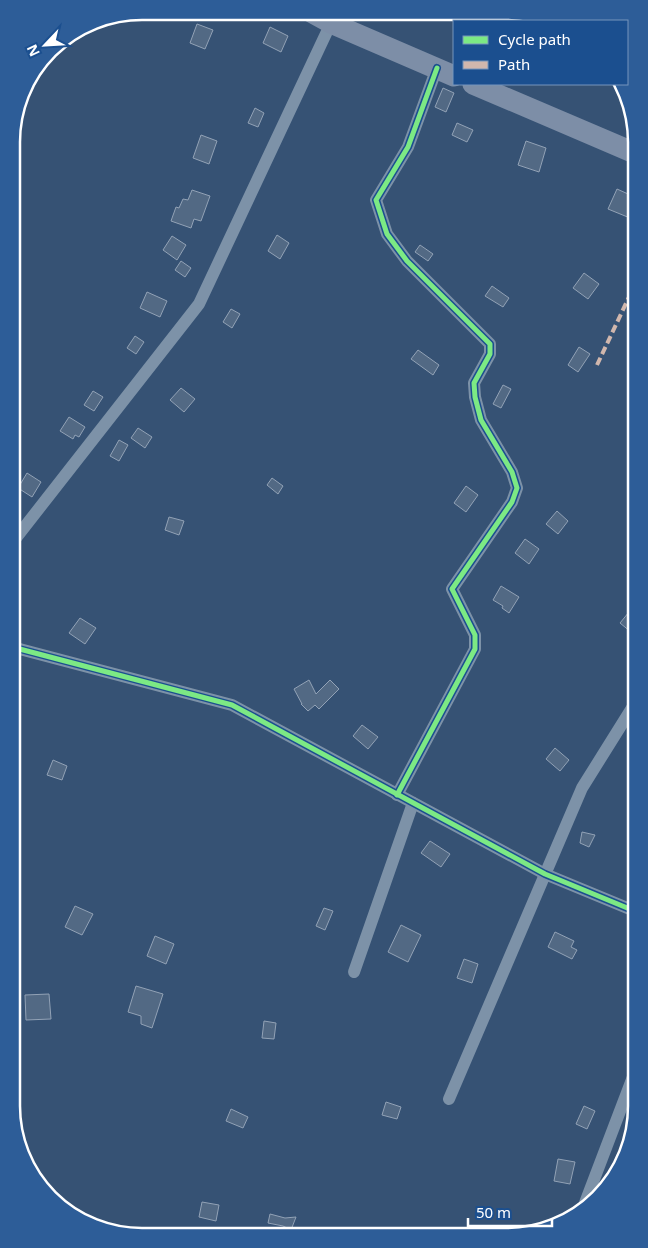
<svg xmlns="http://www.w3.org/2000/svg" width="648" height="1248" font-family="'Noto Sans',sans-serif">
<style>
.building{fill:#526984;stroke:#92a2b6}
.lines{fill:none;stroke-linecap:round;stroke-linejoin:round}
.minor{stroke:#7d92a8;stroke-width:12}
.primary{stroke:#7d8ea7;stroke-width:21}
.quiet{stroke:#d1b7ad;stroke-width:4;stroke-dasharray:8 4;stroke-linecap:butt}
.cycleway-casing{stroke:#1b4f8f;stroke-width:8}
.cycleway{stroke:#7ce984;stroke-width:5}
.rim{fill:none;stroke:#fff;stroke-width:2.5}
</style>
<rect width="100%" height="100%" fill="#365274"/>
<g class="building">
<path d="M197 24 213 30 205 49 190 43Z"/>
<path d="M270 27 288 36 281 52 263 43Z"/>
<path d="M443 88 454 93 446 112 435 107Z"/>
<path d="M255 108 264 113 258 127 248 123Z"/>
<path d="M457 123 473 130 467 142 452 135Z"/>
<path d="M201 135 217 141 209 164 193 158Z"/>
<path d="M526 141 546 148 539 172 518 165Z"/>
<path d="M617 189 637 198V202L630 218 608 209Z"/>
<path d="M192 190 210 196 201 221 194 219 191 228 171 221 176 207 179 208 183 199 188 200Z"/>
<path d="M277 235 289 243 280 259 268 251Z"/>
<path d="M172 236 186 245 177 260 163 250Z"/>
<path d="M420 245 433 254 428 261 415 252Z"/>
<path d="M181 261 191 268 185 277 175 270Z"/>
<path d="M584 273 599 284 588 299 573 288Z"/>
<path d="M492 286 509 298 503 307 485 296Z"/>
<path d="M147 292 167 301 160 317 140 308Z"/>
<path d="M231 309 240 314 232 328 223 322Z"/>
<path d="M135 336 144 342 136 354 127 348Z"/>
<path d="M579 347 590 354 578 372 568 365Z"/>
<path d="M418 350 439 365 433 375 411 359Z"/>
<path d="M503 385 511 389 501 408 493 404Z"/>
<path d="M181 388 195 399 184 412 170 400Z"/>
<path d="M93 391 103 397 94 411 84 405Z"/>
<path d="M69 417 85 427 79 437 75 435 73 439 60 431Z"/>
<path d="M138 428 152 437 145 448 131 438Z"/>
<path d="M119 440 128 445 119 461 110 456Z"/>
<path d="M27 473 41 482 32 497 18 488Z"/>
<path d="M272 478 283 486 278 494 267 485Z"/>
<path d="M466 486 478 495 466 512 454 503Z"/>
<path d="M557 511 568 521 558 534 546 524Z"/>
<path d="M169 517 184 521 179 535 165 530Z"/>
<path d="M525 539 539 549 529 564 515 553Z"/>
<path d="M501 586 519 597 509 613 502 608 503 606 493 600Z"/>
<path d="M629 612 637 618V637L620 623Z"/>
<path d="M80 618 96 628 85 644 69 633Z"/>
<path d="M309 680 316 694 330 680 339 689 319 709 315 705 308 711 301 704H302L294 689Z"/>
<path d="M362 725 378 737 368 749 353 736Z"/>
<path d="M555 748 569 760 560 771 546 759Z"/>
<path d="M53 760 67 766 62 780 47 775Z"/>
<path d="M582 832 595 835 589 847 580 843Z"/>
<path d="M430 841 450 854 441 867 421 853Z"/>
<path d="M75 906 93 914 82 935 65 927Z"/>
<path d="M324 908 333 911 325 930 316 926Z"/>
<path d="M401 925 421 935 408 962 388 952Z"/>
<path d="M555 932 574 941 571 947 577 950 572 959 548 947Z"/>
<path d="M155 936 174 944 166 964 147 956Z"/>
<path d="M464 959 478 964 472 983 457 978Z"/>
<path d="M136 986 163 994 152 1028 141 1024V1016L128 1012Z"/>
<path d="M49 994 51 1019 26 1020 25 995Z"/>
<path d="M264 1021 276 1023 274 1039 262 1038Z"/>
<path d="M386 1102 401 1107 397 1119 382 1115Z"/>
<path d="M584 1106 595 1111 587 1129 576 1124Z"/>
<path d="M231 1109 248 1117 243 1128 226 1121Z"/>
<path d="M558 1159 575 1162 570 1184 554 1181Z"/>
<path d="M202 1202 219 1205 216 1221 199 1217Z"/>
<path d="M270 1214 285 1218 296 1217 291 1230 283 1226 268 1223Z"/>
</g>
<g class="lines">
<g class="minor">
<path d="M12 543 199 304 331 23"/>
<path d="M12 647 232 705 545 874 637 912"/>
<path d="M397 795 475 649V635L452 589 512 502 517 488 512 472 481 420 475 397 474 383 490 354V344L407 261 387 234 376 200 408 147 437 68"/>
<path d="M354 972 413 803"/>
<path d="M449 1099 582 788 637 700"/>
<path d="M585 1203 628 1090 636 1069"/>
</g>
<g class="primary">
<path d="M311 12 331 23 454 76"/>
<path d="M473 84 637 154"/>
</g>
<path class="quiet" d="M597 365 637 280"/>
<g class="cycleway-casing">
<g id="cycleway">
<path d="M12 647 232 705 545 874 637 912"/>
<path d="M397 795 475 649V635L452 589 512 502 517 488 512 472 481 420 475 397 474 383 490 354V344L407 261 387 234 376 200 408 147 437 68"/>
</g>
</g>
<use href="#cycleway" class="cycleway"/>
</g>
<path d="M0 0H648V1248H0ZM142 20H506A122 122 0 0 1 628 142V1106A122 122 0 0 1 506 1228H142A122 122 0 0 1 20 1106V142A122 122 0 0 1 142 20Z" fill="#2d5d98" fill-rule="evenodd"/>
<path class="rim" d="M142 20H506A122 122 0 0 1 628 142V1106A122 122 0 0 1 506 1228H142A122 122 0 0 1 20 1106V142A122 122 0 0 1 142 20Z"/>
<rect x="453" y="20" width="175" height="65" fill="#1b4f8f" stroke="#7695bc"/>
<rect x="463" y="36" width="25" height="8" fill="#7ce984" stroke="#7695bc"/>
<text x="498" y="45" font-size="15" fill="#ffffff">Cycle path</text>
<rect x="463" y="61" width="25" height="8" fill="#d1b7ad" stroke="#7695bc"/>
<text x="498" y="70" font-size="15" fill="#ffffff">Path</text>
<g transform="translate(45 45) rotate(245)" stroke="#1b4f8f" stroke-width="4" paint-order="stroke">
<path d="M0-4L9 19L0 12L-9 19Z" fill="#ffffff"/>
<text y="-8" font-size="14" font-weight="bold" text-anchor="middle" fill="#ffffff">N</text>
</g>
<path d="M468 1218v8h84v-8" fill="none" stroke="#ffffff" stroke-width="2.5"/>
<text x="476" y="1218" font-size="15" fill="#ffffff" stroke="#1b4f8f" stroke-width="4" paint-order="stroke">50 m</text>
</svg>
